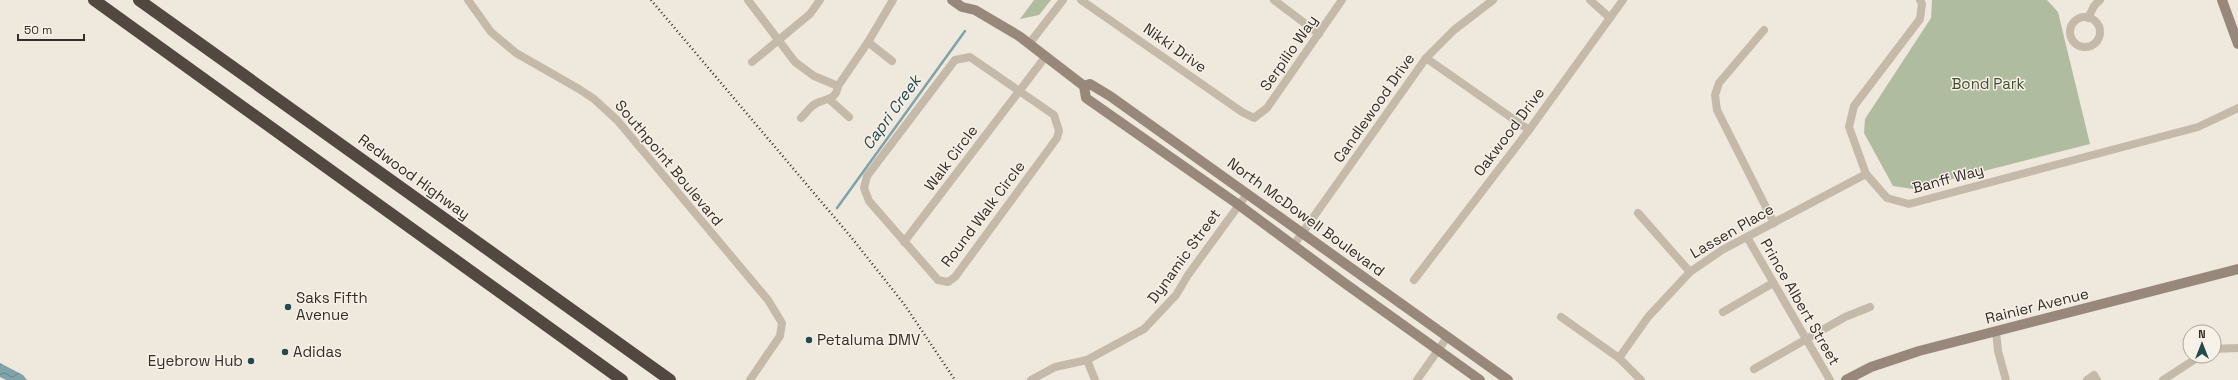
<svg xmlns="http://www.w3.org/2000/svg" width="2238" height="380" font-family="'Space Grotesk',sans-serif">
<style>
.park{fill:#b0bc9f}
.water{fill:url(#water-waves)}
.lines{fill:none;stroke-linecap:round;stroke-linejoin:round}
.stream{stroke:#7fa3a8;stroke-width:2.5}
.street{stroke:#c5b9aa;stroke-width:8}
.secondary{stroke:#98887c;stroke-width:10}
.highway{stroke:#534841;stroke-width:12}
.rail{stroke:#342d29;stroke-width:2.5;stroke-dasharray:1 3;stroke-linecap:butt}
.poi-dot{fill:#244a50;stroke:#f7f1e8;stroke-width:1.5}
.labels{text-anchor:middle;stroke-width:3;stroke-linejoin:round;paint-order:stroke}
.street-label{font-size:15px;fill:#342d29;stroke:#f7f1e8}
.park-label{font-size:15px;fill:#414f30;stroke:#f7f1e8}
.poi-label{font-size:15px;fill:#342d29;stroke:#f7f1e8;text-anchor:start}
.water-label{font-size:16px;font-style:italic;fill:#244a50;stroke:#f7f1e8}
</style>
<defs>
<pattern id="water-waves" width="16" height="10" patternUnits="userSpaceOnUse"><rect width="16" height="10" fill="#7fa3a8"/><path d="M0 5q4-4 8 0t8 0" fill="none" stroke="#698589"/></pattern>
</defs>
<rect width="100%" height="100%" fill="#efe8dd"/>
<g class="park">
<path d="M1034 0H1051L1039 15 1020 19Z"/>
<path d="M1932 0H2047L2058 12 2090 144 1913 189 1893 186 1864 133 1865 119 1931 18Z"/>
</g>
<path class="water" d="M0 363 23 375 27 380H6L0 377Z"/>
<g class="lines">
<path class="stream" d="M837 208 965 31"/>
<g class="street">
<path d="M468 0 491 32 516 53 579 89 594 99 617 120 768 300 782 323 780 336 750 380"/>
<path d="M748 0 795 62 814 76 838 86"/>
<path d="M1081 0 1242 112 1254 118 1267 108 1342 0"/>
<path d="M1274 0 1319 34"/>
<path d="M1590 0 1610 18"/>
<path d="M1920 0 1922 4 1920 19 1854 106 1849 127 1866 174 1887 198 1909 204 2198 127 2238 108"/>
<circle cx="2085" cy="32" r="15"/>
<path d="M2088 18 2094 6 2100 0"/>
<path d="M1764 30 1719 83 1715 95 1717 110 1774 223"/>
<path d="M868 42 892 61"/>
<path d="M1029 44 1063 0"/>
<path d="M970 57 1054 115 1059 131 1057 138 955 277 948 282 938 280 869 201 864 188 867 176 955 60Z"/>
<path d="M1426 58 1529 130"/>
<path d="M752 62 810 14 820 0"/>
<path d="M830 100 849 117"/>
<path d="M801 118C805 114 810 107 815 104 825 98 836 101 838 86L868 42 893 0"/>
<path d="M1638 213 1690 272"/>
<path d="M1747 237 1830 380"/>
<path d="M904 242 1046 56"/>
<path d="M1293 246 1426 58 1454 30 1493 0"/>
<path d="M1414 280 1529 130 1623 0"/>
<path d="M1723 312 1773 283"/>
<path d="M1561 317 1619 358 1641 380"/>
<path d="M1996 331 1998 351 2006 380"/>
<path d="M2214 349 2238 348"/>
<path d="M1619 358 1648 317 1690 272 1722 250 1866 174"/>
<path d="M1087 360 1095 380"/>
<path d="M1754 369 1845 317 1870 307"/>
<path d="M1031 380 1055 367 1087 360 1144 329 1176 295 1188 275 1247 194"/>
<path d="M1417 380 1448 336"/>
<path d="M2087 380 2094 375 2097 380"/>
<path d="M2163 380 2200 356"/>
</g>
<g class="secondary">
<path d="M952 0 962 7 975 10 1019 36 1084 86 1086 98 1239 205 1343 282 1480 380"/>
<path d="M2222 0 2238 44"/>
<path d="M1084 86 1090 84 1110 96 1508 380"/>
<path d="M1846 380 1871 367 1919 351 2238 269"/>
</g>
<g class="highway">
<path d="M94 0 622 380"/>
<path d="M139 0 670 380"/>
</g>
<path class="rail" d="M651 0 851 237 904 304 955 380"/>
</g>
<g class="poi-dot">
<circle cx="288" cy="307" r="4"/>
<circle cx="809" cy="340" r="4"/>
<circle cx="285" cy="352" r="4"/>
<circle cx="251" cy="361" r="4"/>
</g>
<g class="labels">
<g class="street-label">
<text transform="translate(1175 48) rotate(35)" y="5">Nikki Drive</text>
<text transform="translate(1289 53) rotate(-55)" y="5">Serpilio Way</text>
<text transform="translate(1374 108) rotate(-55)" y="5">Candlewood Drive</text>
<text transform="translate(1509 132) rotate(-53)" y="5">Oakwood Drive</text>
<text transform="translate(951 158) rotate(-53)" y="5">Walk Circle</text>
<text transform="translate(669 163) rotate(50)" y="5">Southpoint Boulevard</text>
<text transform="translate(414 177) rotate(36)" y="5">Redwood Highway</text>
<text transform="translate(1948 179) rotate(-15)" y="5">Banff Way</text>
<text transform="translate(983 214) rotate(-53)" y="5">Round Walk Circle</text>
<text transform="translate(1306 217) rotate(36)" y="5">North McDowell Boulevard</text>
<text transform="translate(1732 231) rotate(-30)" y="5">Lassen Place</text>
<text transform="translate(1184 256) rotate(-54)" y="5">Dynamic Street</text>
<text transform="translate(1800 302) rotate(60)" y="5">Prince Albert Street</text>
<text transform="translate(2037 306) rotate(-14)" y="5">Rainier Avenue</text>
</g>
<g class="park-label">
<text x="1988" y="89">Bond Park</text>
</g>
<g class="poi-label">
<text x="296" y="303">Saks Fifth<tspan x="296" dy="17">Avenue</tspan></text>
<text x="817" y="345">Petaluma DMV</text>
<text x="293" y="357">Adidas</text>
<text x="243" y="366" text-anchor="end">Eyebrow Hub</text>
</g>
<g class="water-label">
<text transform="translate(891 112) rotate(-54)" y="6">Capri Creek</text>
</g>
</g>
<g transform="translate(2202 344)"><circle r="19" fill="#f7f1e8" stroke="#a9a39c"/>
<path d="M0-3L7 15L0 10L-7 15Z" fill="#244a50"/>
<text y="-6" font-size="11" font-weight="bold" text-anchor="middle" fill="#342d29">N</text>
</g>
<path d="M18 34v6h66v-6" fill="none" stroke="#342d29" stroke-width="2"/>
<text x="24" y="34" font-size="12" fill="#342d29" stroke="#f7f1e8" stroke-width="3" paint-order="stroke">50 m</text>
</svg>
